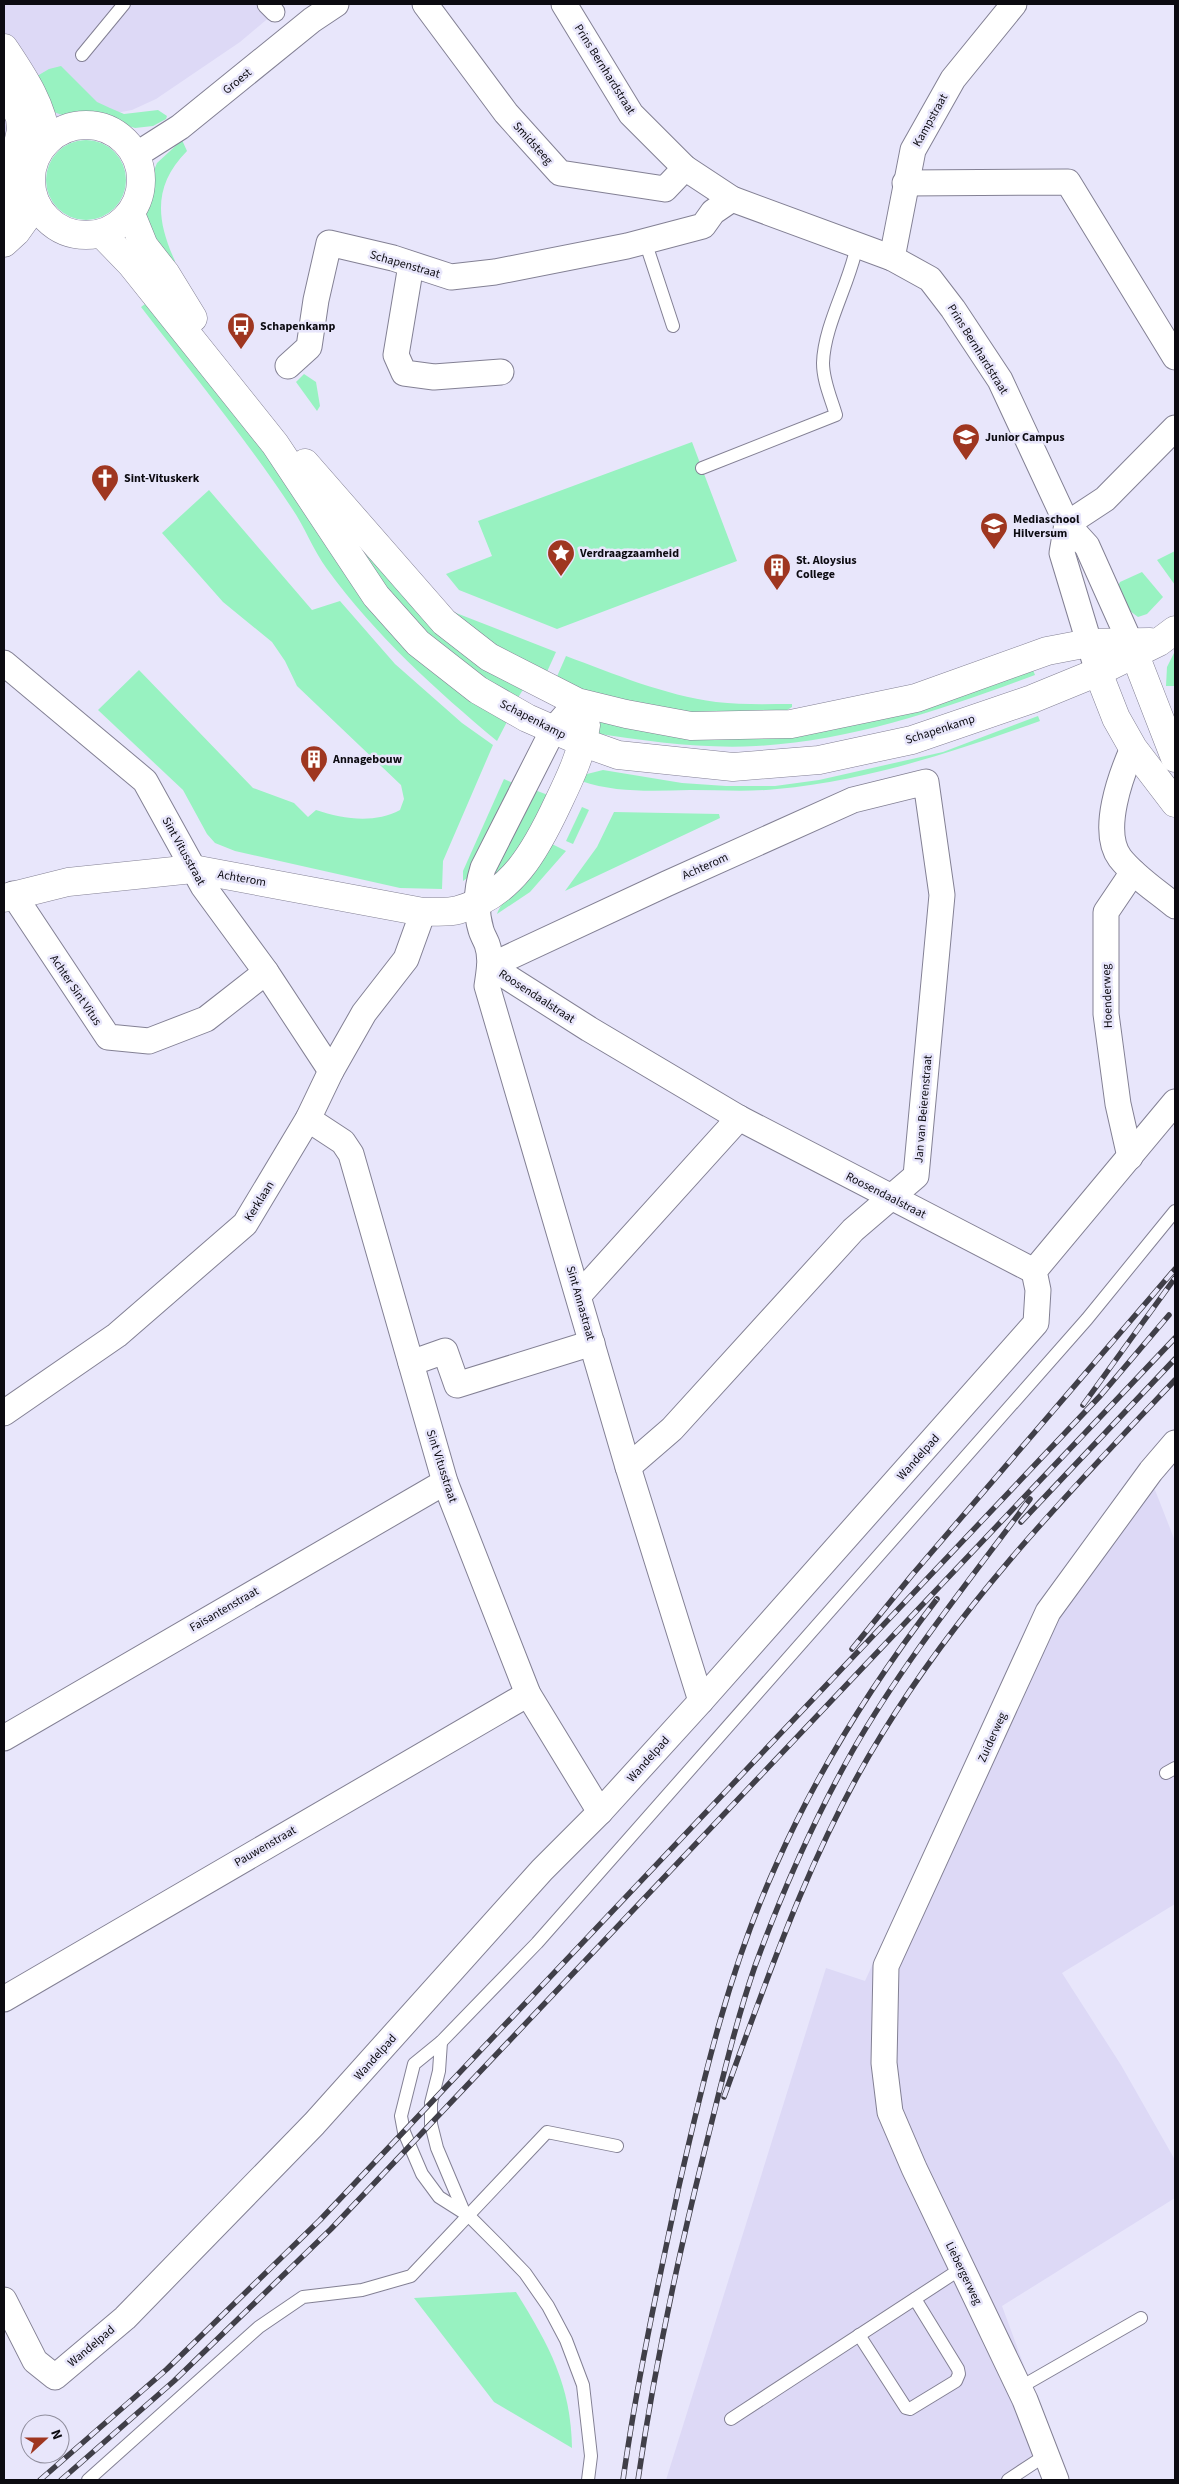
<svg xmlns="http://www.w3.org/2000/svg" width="1179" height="2484" font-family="'Source Sans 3',sans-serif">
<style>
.built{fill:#ddd9f6}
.green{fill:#98f2c1}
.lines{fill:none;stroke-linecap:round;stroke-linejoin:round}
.service-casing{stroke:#838094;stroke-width:14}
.pedestrian-casing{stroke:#838094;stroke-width:21}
.minor-casing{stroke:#838094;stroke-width:27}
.secondary-casing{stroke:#838094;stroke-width:29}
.service{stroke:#fff;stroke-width:12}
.pedestrian{stroke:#fff;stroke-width:19}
.minor{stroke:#fff;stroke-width:25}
.secondary{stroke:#fff;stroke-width:28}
.rail-casing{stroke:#403f48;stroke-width:5.5}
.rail{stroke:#e8e6fb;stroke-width:4;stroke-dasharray:11;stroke-linecap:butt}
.labels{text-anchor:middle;stroke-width:5;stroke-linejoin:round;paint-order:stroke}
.street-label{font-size:12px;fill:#0c0b11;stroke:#e8e6fb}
.poi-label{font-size:12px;font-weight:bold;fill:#0c0b11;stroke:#e8e6fb;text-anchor:start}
</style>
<rect width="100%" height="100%" fill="#e8e6fb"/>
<g class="built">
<path d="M4 4H285L240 42 156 99 132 110 73 121 31 141 4 166Z"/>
<path d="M1146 1467 1175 1541V1904L1062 1973 1121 2065 1175 2160V2198L1002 2306 1057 2455 1020 2480H666L826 1968 865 1981 1024 1633Z"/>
</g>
<g class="green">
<path d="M61 66 97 102 110 108 124 114 158 110 167 116 166 119 153 126 135 128 101 118 62 115 54 112 32 79 49 69Z"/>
<circle cx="86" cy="180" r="40"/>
<path d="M182 140 187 151C153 185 156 220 175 261L167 267 145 225 144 209 150 180 157 163Z"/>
<path d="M149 301 245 419 330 544 510 716 497 741C436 690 375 635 327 569 313 550 305 527 291 507 245 438 192 373 141 307Z"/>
<path d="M304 374 316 382 320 406 317 411 296 382Z"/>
<path d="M692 442 737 561 557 629 459 590 446 574 492 556 478 521Z"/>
<path d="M300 467 526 685 514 704 421 636Z"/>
<path d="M209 490 312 610 340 601 395 664 462 723 493 745 443 861 442 889 400 888 235 851 215 843 207 834 183 790 98 710 139 670 253 788 294 803 308 817 316 810C343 819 374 824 400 810L404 799 401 785 297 686 285 661 272 642 223 602 162 533Z"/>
<path d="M1175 551V585L1157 560Z"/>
<path d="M1142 572 1163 597 1147 614 1138 617 1130 611 1117 588 1120 582Z"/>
<path d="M451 611 556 652 546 674 493 648Z"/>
<path d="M1175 651V682L1174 686H1166L1167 667Z"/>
<path d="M566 656C614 674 664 695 716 702 741 705 767 704 792 704V707L771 720 661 714 555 681Z"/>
<path d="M1031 665 1035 675C945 708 853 741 756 746 702 749 646 741 593 733L595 725 604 720 704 734Z"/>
<path d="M1038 716 1040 721C955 751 868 781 777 789 748 792 719 790 690 790 653 791 616 793 581 781L587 774 603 770 682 783 726 786H775L819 780 943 752Z"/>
<path d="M504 779 517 785 470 876 463 881V871Z"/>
<path d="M532 789 548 795C533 823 520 861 491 878Z"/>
<path d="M582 807 589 810 573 844 566 841Z"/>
<path d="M614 812 719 814 720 818 565 891 597 847Z"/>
<path d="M552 844 566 851 530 892 497 914C502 899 517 890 528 879 538 869 545 856 552 844Z"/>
<path d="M516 2292C549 2345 571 2385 572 2448L494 2402 414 2298Z"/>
</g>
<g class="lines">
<g class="service-casing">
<g id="service">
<path d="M82 55 124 4"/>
<path d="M645 241 673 326"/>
<path d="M702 468 836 415C831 398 823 381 823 363 824 325 850 283 857 245"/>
<path d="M1166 1773 1175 1768"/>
<path d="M441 2042 439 2071 431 2103V2124L437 2148 464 2212"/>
<path d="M859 2335 906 2408 910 2409 956 2381 959 2374 958 2369 915 2299"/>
<path d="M1019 2388 1141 2318"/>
<path d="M731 2419 962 2268"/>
<path d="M88 2480 259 2327 303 2297 362 2290 411 2276 547 2132 617 2146"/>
<path d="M588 2480 591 2456 583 2385 566 2340 548 2306 525 2273 501 2248 469 2216 439 2197 422 2174 404 2132 401 2116 414 2064 441 2042 537 1943 1087 1319 1175 1211"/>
<path d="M1008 2480 1046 2455"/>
</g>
</g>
<g class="pedestrian-casing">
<path id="pedestrian" d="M267 4 275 12"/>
</g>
<g class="minor-casing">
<g id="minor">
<path d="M425 4 506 113 560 173 665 189 685 168"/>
<path d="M564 4 631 114 685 168 732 199 892 258 930 279 953 309 1000 380 1067 524 1087 546 1130 642"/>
<path d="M136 155 180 127 312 20 336 4"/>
<path d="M905 183 1068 182 1175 357"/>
<path d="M892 258 913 150 953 79 1014 4"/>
<path d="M411 265 396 355 404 373 434 377 501 372"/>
<path d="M288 366 309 347 316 300 329 243 393 258 451 277 495 272 627 246 703 226 713 212 732 199"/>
<path d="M1067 524 1062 553 1098 672"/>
<path d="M1067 524 1105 499 1175 428"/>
<path d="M4 663 145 781 203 886 266 972 331 1071"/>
<path d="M577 702 553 730 483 868C477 887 475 910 481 930 482 934 485 939 487 944 492 958 489 972 487 986L628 1467 701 1701"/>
<path d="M1133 748C1121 775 1100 831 1120 858 1135 877 1157 891 1175 906"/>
<path d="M13 894 108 1037 149 1041 206 1019 266 972"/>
<path d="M490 966 666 884 853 800 926 782 942 895 916 1176 853 1230 672 1429 628 1467"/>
<path d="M490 966 589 1029 739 1118 1034 1271"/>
<path d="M308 1119 343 1142 351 1154 445 1482 528 1694 600 1812"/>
<path d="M1130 1157 1118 1104 1106 1014V912L1133 872"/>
<path d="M579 1295 739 1118"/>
<path d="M411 1363 445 1351 457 1385 592 1343"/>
<path d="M4 1413 117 1335 245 1224 308 1119 331 1071 364 1013 406 959 423 912"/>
<path d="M4 1738 445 1482"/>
<path d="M4 1999 528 1694"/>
<path d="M4 2300 35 2361 55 2377 125 2318 314 2124 542 1870 600 1812 701 1701 1036 1323 1038 1290 1034 1271 1175 1102"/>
<path d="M1056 2480 1025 2400 914 2168 890 2112 884 2063 886 1966 1048 1612 1151 1471 1175 1443"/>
</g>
</g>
<g class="secondary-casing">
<g id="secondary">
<path d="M4 48C24 78 42 104 47 141"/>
<path d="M4 81 20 118 21 130 14 163 10 201 4 212"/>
<circle cx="86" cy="180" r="55"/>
<path d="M131 214 144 246 166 274 193 318"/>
<path d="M102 234 131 264 275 444 376 596 418 643 478 690 527 718 584 743 618 755 733 767 819 760 912 740 1032 699 1098 672 1159 642 1175 630"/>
<path d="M4 243 16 232 36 204"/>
<path d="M305 463 444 622 489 657 577 702 626 714 691 726 791 724 916 698 1047 651 1089 643 1150 642"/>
<path d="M1130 642 1175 758"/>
<path d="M1098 672 1116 718 1133 748 1175 803"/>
<path d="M4 898 68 882 193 869 423 912C434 911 447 913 458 910 512 895 536 850 558 803 570 778 582 753 586 725"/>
</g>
</g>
<use href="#service" class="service"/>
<use href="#pedestrian" class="pedestrian"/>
<use href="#minor" class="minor"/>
<use href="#secondary" class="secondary"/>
<g class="rail-casing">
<g id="rail">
<path d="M1083 1405 1175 1278"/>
<path d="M1021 1522 1175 1359"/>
<path d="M852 1649 912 1575 1175 1269"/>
<path d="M724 2097C769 1973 812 1847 882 1734 964 1600 1068 1493 1175 1380"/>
<path d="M40 2480 167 2369 320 2220 1101 1395 1169 1315"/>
<path d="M61 2480 174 2381 331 2229 1175 1338"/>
<path d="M623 2480C637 2381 658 2284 679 2186 704 2076 730 1966 777 1863 819 1768 874 1681 937 1599"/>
<path d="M638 2480C654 2370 677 2261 704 2153 720 2090 734 2027 755 1966 782 1892 814 1819 853 1750 904 1661 969 1581 1030 1499"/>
</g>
</g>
<use href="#rail" class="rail"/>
</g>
<defs>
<g id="bus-pin" transform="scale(1.4375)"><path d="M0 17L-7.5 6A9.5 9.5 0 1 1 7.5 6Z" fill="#9f3620" stroke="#e8e6fb"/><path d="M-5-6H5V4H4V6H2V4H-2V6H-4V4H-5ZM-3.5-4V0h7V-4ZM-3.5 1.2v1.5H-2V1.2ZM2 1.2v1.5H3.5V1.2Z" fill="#fff"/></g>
<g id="school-pin" transform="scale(1.4375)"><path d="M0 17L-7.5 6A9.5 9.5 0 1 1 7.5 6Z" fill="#9f3620" stroke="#e8e6fb"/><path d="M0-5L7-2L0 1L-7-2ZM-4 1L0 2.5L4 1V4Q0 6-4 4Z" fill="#fff"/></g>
<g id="church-pin" transform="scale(1.4375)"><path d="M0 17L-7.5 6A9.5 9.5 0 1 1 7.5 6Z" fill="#9f3620" stroke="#e8e6fb"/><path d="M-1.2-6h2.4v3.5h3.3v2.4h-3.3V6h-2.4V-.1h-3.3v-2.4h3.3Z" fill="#fff"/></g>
<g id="sight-pin" transform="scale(1.4375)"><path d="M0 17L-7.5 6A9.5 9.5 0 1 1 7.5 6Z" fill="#9f3620" stroke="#e8e6fb"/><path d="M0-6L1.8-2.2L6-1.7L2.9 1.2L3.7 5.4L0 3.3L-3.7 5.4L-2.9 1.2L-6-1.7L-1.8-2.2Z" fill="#fff"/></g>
<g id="building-pin" transform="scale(1.4375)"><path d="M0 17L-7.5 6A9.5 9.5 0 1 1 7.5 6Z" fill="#9f3620" stroke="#e8e6fb"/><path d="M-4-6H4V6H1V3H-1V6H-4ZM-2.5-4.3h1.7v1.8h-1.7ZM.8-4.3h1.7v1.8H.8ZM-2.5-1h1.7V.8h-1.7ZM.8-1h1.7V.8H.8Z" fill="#fff"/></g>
</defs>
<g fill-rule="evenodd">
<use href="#bus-pin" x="241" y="326"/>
<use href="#school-pin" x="966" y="437"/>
<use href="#church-pin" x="105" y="478"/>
<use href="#school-pin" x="994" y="526"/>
<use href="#sight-pin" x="561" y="553"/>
<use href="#building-pin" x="777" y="567"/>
<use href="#building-pin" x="314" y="759"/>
</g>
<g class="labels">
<g class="street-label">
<text transform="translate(605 69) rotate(58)" y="4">Prins Bernhardstraat</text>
<text transform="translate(237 81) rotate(-39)" y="4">Groest</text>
<text transform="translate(930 120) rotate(-61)" y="4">Kampstraat</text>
<text transform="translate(533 143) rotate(48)" y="4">Smidsteeg</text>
<text transform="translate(405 264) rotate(16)" y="4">Schapenstraat</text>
<text transform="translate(978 349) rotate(58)" y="4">Prins Bernhardstraat</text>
<text transform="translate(533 719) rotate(27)" y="4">Schapenkamp</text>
<text transform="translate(940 729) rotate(-18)" y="4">Schapenkamp</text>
<text transform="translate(184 851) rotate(61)" y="4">Sint Vitusstraat</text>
<text transform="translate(705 866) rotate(-24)" y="4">Achterom</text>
<text transform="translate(242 878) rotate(10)" y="4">Achterom</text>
<text transform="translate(76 990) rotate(56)" y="4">Achter Sint Vitus</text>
<text transform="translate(537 996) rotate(33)" y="4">Roosendaalstraat</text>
<text transform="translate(1107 996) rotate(-92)" y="4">Hoenderweg</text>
<text transform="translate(923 1109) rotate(-85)" y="4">Jan van Beierenstraat</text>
<text transform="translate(886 1195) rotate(27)" y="4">Roosendaalstraat</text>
<text transform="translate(259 1201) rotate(-58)" y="4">Kerklaan</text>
<text transform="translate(581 1303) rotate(74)" y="4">Sint Annastraat</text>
<text transform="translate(918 1457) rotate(-48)" y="4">Wandelpad</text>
<text transform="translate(442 1466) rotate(72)" y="4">Sint Vitusstraat</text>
<text transform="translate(224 1609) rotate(-30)" y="4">Faisantenstraat</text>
<text transform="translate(992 1737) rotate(-66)" y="4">Zuiderweg</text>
<text transform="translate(648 1759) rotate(-48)" y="4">Wandelpad</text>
<text transform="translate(265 1846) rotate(-30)" y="4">Pauwenstraat</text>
<text transform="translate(375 2057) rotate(-48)" y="4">Wandelpad</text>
<text transform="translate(964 2273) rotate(64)" y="4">Liebergerweg</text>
<text transform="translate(91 2346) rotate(-40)" y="4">Wandelpad</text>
</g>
<g class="poi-label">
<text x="260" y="330">Schapenkamp</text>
<text x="985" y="441">Junior Campus</text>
<text x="124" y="482">Sint-Vituskerk</text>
<text x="1013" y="523">Mediaschool<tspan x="1013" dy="14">Hilversum</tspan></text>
<text x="580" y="557">Verdraagzaamheid</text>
<text x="796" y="564">St. Aloysius<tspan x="796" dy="14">College</tspan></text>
<text x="333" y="763">Annagebouw</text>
</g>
</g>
<rect width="1179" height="2484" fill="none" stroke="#0c0b11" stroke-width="10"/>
<g transform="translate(45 2439) rotate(69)"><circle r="24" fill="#e8e6fb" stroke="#908e9d"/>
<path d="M0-4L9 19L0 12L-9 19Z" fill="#9f3620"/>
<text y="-8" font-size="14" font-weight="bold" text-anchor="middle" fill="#0c0b11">N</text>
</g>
</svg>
